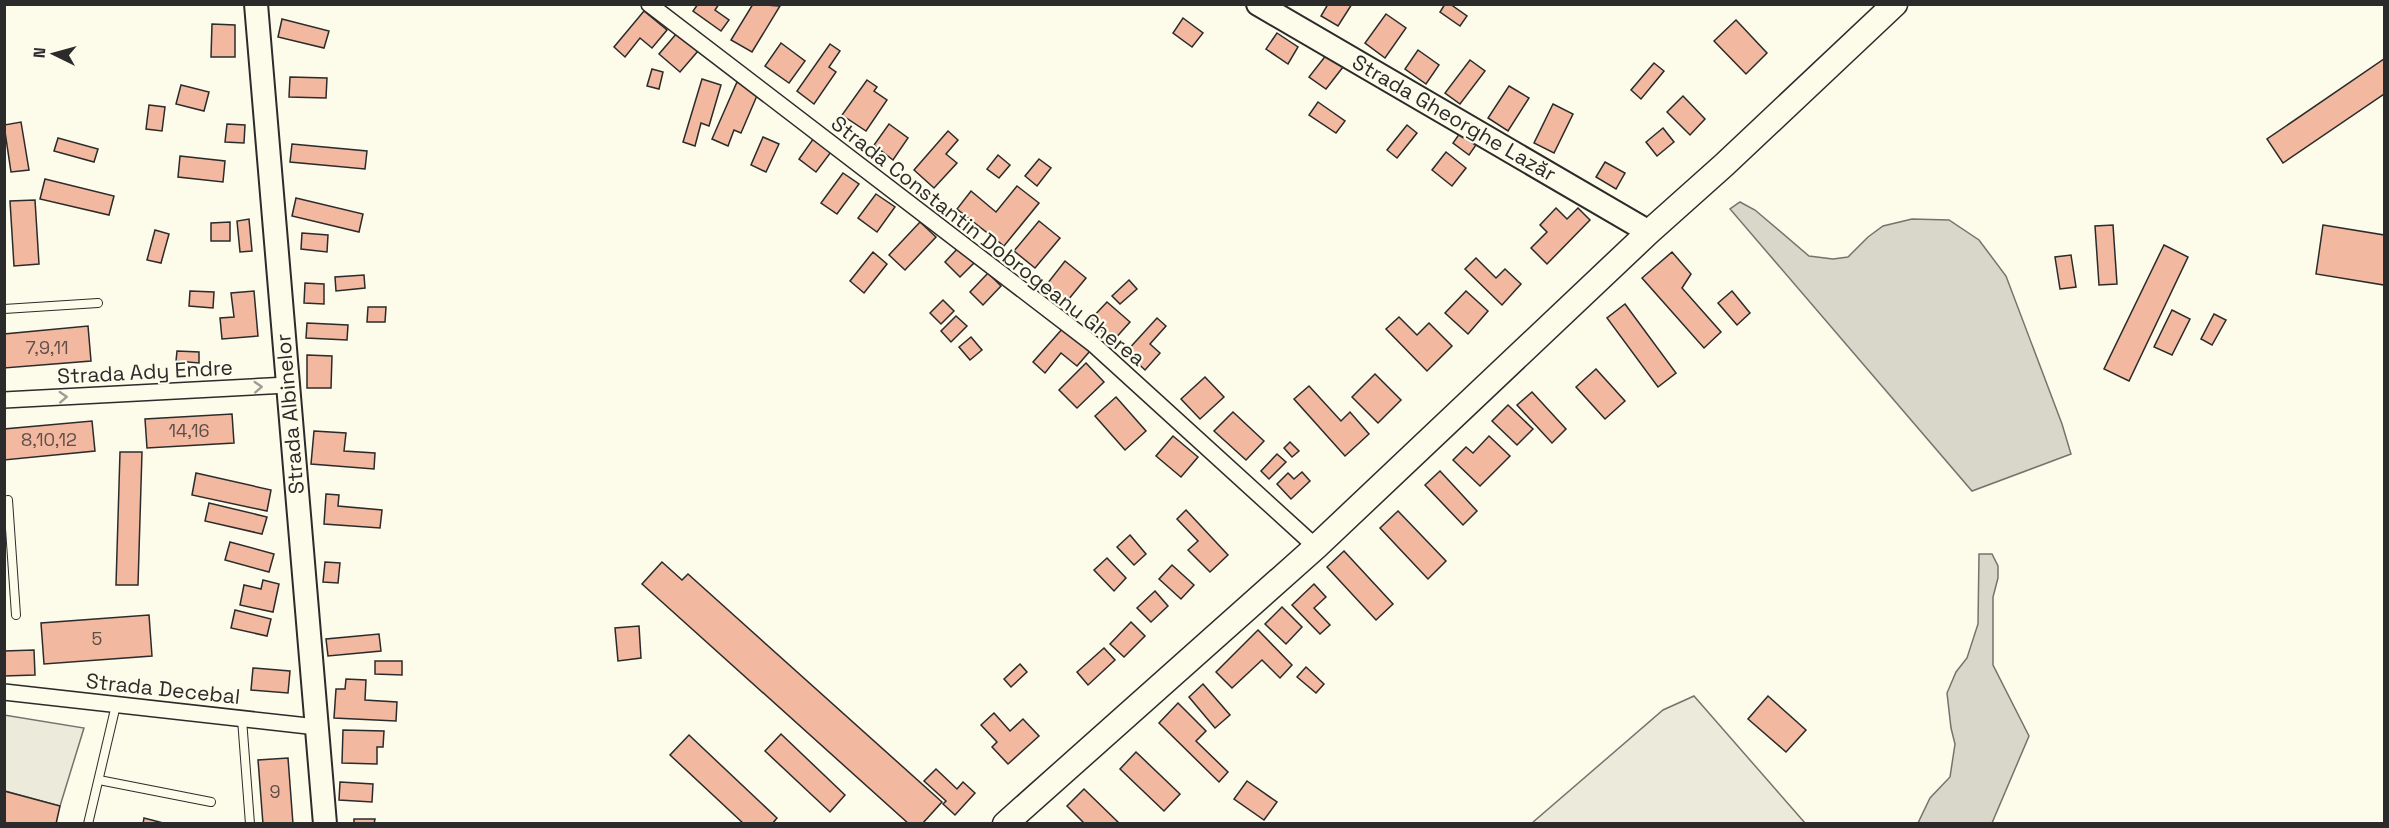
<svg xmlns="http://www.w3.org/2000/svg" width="2389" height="828" font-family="'Space Grotesk',sans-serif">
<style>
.green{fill:#ecebdb;stroke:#74746e;stroke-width:1.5}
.parking{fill:#eceadb;stroke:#74746e;stroke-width:1.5}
.water{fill:#d8d7c9;stroke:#74746e;stroke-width:1.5}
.building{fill:#f2b8a0;stroke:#2b2b2b;stroke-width:1.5}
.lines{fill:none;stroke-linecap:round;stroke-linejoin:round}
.lane-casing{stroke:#2b2b2b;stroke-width:10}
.street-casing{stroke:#2b2b2b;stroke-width:18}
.secondary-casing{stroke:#2b2b2b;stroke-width:26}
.primary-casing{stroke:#2b2b2b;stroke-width:27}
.lane{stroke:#fdfbea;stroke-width:8}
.street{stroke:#fdfbea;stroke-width:15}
.secondary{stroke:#fdfbea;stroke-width:22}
.primary{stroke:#fdfbea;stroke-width:24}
.oneway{stroke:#9e9d94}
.labels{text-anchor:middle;stroke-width:4.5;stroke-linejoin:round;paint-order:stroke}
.number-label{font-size:18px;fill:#5d4e48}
.street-label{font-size:21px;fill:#2b2b2b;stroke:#fdfbea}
</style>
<rect width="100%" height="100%" fill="#fdfbea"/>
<path class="green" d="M1694 696 1805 823H1532L1663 710Z"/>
<path class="parking" d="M4 715 84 728 60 806 5 791Z"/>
<g class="water">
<path d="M1740 202 1755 210 1809 256 1833 259 1848 257 1868 237 1883 226 1912 219 1949 220 1979 240 2006 276 2062 424 2071 454 1972 491 1730 209Z"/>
<path d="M1979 554H1992L1998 566V578L1993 597V665L2029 736 1992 823H1918L1930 798 1950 777 1955 744 1951 728 1947 693 1956 672 1967 658 1978 624Z"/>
</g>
<g class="building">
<path d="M698 4H719L715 10 729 20 721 31 693 11Z"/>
<path d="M753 4 780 6 752 52 731 40Z"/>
<path d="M1328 4H1352L1338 26 1321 16Z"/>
<path d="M1445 4H1450L1467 16 1460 26 1440 12Z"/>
<path d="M644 11 667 30 652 48 640 38 625 57 614 47Z"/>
<path d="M1386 14 1406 28 1385 58 1365 43Z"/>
<path d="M1183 18 1203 33 1192 47 1173 33Z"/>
<path d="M282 19 329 31 324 48 278 37Z"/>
<path d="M1736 20 1767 53 1746 74 1714 41Z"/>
<path d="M212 24 235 25V57H211Z"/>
<path d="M677 33 698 51 680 72 659 54Z"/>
<path d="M1277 33 1298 47 1288 64 1266 49Z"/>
<path d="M781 43 805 61 789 83 765 66Z"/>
<path d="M830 44 840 51 829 67 836 72 814 104 797 91Z"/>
<path d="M1418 50 1439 65 1426 84 1405 69Z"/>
<path d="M1327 54 1343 67 1326 89 1309 77Z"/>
<path d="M2384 59V94L2283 163 2267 139Z"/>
<path d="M1470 60 1485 71 1460 104 1445 93Z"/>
<path d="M1654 63 1664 71 1641 99 1631 90Z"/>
<path d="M652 69 663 72 659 89 647 86Z"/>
<path d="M290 77 327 78 326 98 289 97Z"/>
<path d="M702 79 721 85 709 126 701 123 695 146 683 142Z"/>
<path d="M867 80 877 87 874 91 887 100 866 131 842 115Z"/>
<path d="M737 82 759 91 741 133 734 130 728 146 712 139Z"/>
<path d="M181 85 209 92 204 111 176 104Z"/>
<path d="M1509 86 1529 98 1508 131 1488 118Z"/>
<path d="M1683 96 1705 119 1690 135 1667 112Z"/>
<path d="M1318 102 1345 121 1336 133 1309 115Z"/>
<path d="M1553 104 1573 114 1554 153 1534 143Z"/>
<path d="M149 105 165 107 162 131 146 129Z"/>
<path d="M21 122 29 170 11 172 4 125Z"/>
<path d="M227 124 245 125 244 143 225 142Z"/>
<path d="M889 124 908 138 893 160 874 145Z"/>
<path d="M1407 125 1417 133 1397 158 1387 150Z"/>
<path d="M1663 128 1674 142 1657 156 1646 142Z"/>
<path d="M948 131 958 140 946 154 957 163 934 188 914 170Z"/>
<path d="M1460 133 1476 145 1469 155 1453 143Z"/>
<path d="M816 135 834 148 816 172 799 159Z"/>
<path d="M763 137 779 144 766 172 751 165Z"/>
<path d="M58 138 98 149 94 162 54 151Z"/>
<path d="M292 144 367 151 365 169 290 162Z"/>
<path d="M1446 152 1466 168 1452 186 1432 170Z"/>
<path d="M998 155 1010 165 999 178 987 169Z"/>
<path d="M180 156 225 161 223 182 178 177Z"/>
<path d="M1039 159 1051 168 1037 186 1025 176Z"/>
<path d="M1605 162 1625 173 1616 189 1596 177Z"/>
<path d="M843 173 859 184 837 214 821 203Z"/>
<path d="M45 179 114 196 109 215 40 199Z"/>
<path d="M1017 186 1039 203 1004 246 957 209 971 191 996 212Z"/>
<path d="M876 194 895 207 877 232 858 218Z"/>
<path d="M296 198 363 214 359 232 292 216Z"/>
<path d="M35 200 39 264 14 266 10 201Z"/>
<path d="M1556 208 1567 219 1578 208 1590 220 1547 264 1531 248 1547 232 1540 225Z"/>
<path d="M249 219 252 251 240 252 237 221Z"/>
<path d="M1039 221 1060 238 1035 268 1014 251Z"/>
<path d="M230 222V241H211V223Z"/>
<path d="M920 222 936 237 905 270 889 255Z"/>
<path d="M2113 225 2117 284 2099 285 2095 226Z"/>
<path d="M2323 225 2384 235V285L2316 274Z"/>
<path d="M155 230 169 234 161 263 147 260Z"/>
<path d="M302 233 328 235 327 252 301 249Z"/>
<path d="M2164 245 2188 257 2129 381 2104 369Z"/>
<path d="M959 247 975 262 960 277 945 262Z"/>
<path d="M873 252 887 264 864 293 850 281Z"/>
<path d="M1672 252 1691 274 1682 288 1721 332 1704 348 1642 278Z"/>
<path d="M2071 255 2076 287 2060 289 2055 257Z"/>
<path d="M1476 258 1496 278 1505 269 1521 284 1502 305 1465 269Z"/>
<path d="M1065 261 1086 278 1068 300 1047 284Z"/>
<path d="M988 273 1001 286 983 305 970 292Z"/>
<path d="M364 275 365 288 336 291 335 277Z"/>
<path d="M1129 280 1137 289 1120 304 1112 296Z"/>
<path d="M305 283 324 284V304L304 303Z"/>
<path d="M190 291 214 292 213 308 189 306Z"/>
<path d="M254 291 258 336 222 339 220 318 234 317 231 293Z"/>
<path d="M1466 291 1488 311 1468 334 1445 313Z"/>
<path d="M1732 291 1750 313 1737 325 1718 303Z"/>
<path d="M943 300 954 311 941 324 930 313Z"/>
<path d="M1107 302 1130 322 1113 341 1090 320Z"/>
<path d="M1625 304 1676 373 1658 387 1607 318Z"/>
<path d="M368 307H386L385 322H367Z"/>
<path d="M2172 310 2190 319 2172 355 2154 347Z"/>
<path d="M2214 314 2226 320 2212 345 2201 339Z"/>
<path d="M956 316 967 326 951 342 941 331Z"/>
<path d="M1399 317 1417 335 1429 323 1452 346 1427 371 1386 329Z"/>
<path d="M1157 318 1166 326 1150 344 1160 353 1145 370 1126 352Z"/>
<path d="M307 323 348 325 347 340 306 338Z"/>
<path d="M88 326 91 361 4 368V334Z"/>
<path d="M1063 328 1090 351 1077 366 1061 353 1045 373 1033 362Z"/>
<path d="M971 337 982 350 970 360 959 347Z"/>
<path d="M177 351 199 352V363L176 361Z"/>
<path d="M307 355 332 356 331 388H307Z"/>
<path d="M1086 363 1104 382 1077 408 1059 390Z"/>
<path d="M1596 369 1625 401 1605 419 1576 387Z"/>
<path d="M1375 374 1401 400 1378 423 1352 397Z"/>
<path d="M1205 377 1224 397 1200 419 1181 399Z"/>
<path d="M1309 386 1341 421 1350 412 1369 434 1345 456 1294 399Z"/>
<path d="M1532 392 1566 429 1552 443 1517 405Z"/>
<path d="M1116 397 1146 431 1125 450 1095 416Z"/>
<path d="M1508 405 1533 429 1517 445 1492 421Z"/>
<path d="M1233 412 1264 441 1246 460 1214 431Z"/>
<path d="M232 414 234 443 147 448 145 419Z"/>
<path d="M92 421 95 451 4 460V429Z"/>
<path d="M314 431 346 433 344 451 375 453 374 469 311 464Z"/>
<path d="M1173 436 1198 457 1181 477 1156 456Z"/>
<path d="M1489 436 1510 456 1480 486 1453 460 1466 447 1473 453Z"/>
<path d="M1290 442 1299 451 1292 457 1284 448Z"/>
<path d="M120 452H142L138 585H116Z"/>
<path d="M1277 454 1286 462 1269 479 1261 471Z"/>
<path d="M1440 471 1477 511 1463 525 1425 485Z"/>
<path d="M1302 472 1310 481 1291 499 1277 484 1288 473 1294 479Z"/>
<path d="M196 473 271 490 267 511 192 495Z"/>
<path d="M326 494 339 495 338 506 382 510 380 528 324 524Z"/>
<path d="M209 503 267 517 262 534 205 521Z"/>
<path d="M1186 510 1228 555 1210 572 1188 550 1198 541 1177 519Z"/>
<path d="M1398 511 1446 561 1428 579 1380 528Z"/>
<path d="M1130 535 1146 554 1134 565 1117 547Z"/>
<path d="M230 542 274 554 269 572 225 560Z"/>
<path d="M1344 551 1393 604 1376 620 1327 567Z"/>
<path d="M1107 558 1126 578 1114 591 1094 570Z"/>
<path d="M325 562 340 563 338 583 323 582Z"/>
<path d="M662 562 682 580 688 574 942 802 922 824H909L642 584Z"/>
<path d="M1172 565 1194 585 1181 599 1159 579Z"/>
<path d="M263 580 279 584 273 612 240 605 244 585 261 589Z"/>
<path d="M1314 584 1326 597 1314 608 1330 625 1320 634 1292 605Z"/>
<path d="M1155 591 1168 606 1151 622 1137 608Z"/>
<path d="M1282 607 1302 627 1286 644 1265 624Z"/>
<path d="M235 610 271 619 267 636 231 628Z"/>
<path d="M149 615 152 656 44 664 41 623Z"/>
<path d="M1131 622 1145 636 1124 657 1110 644Z"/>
<path d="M639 626 641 658 618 661 615 628Z"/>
<path d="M1258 630 1292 665 1280 678 1262 660 1232 688 1216 672Z"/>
<path d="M379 634 381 651 328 656 326 639Z"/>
<path d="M1104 648 1115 660 1088 685 1077 672Z"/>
<path d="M34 650 35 675 4 676V651Z"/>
<path d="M375 661H402V675L375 674Z"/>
<path d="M1020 664 1027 672 1011 687 1004 679Z"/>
<path d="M1306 667 1324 684 1316 693 1297 677Z"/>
<path d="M253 668 290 671 288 693 251 690Z"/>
<path d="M346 679 366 680 365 700 397 702 396 721 334 718 336 689H345Z"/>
<path d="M1203 684 1230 715 1215 728 1189 697Z"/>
<path d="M1768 696 1806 730 1786 752 1748 719Z"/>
<path d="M1178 703 1206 731 1196 741 1228 772 1219 782 1159 723Z"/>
<path d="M994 713 1010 731 1023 719 1039 736 1008 764 992 747 997 742 981 725Z"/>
<path d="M343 730 384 731 383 747H377V764L342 763Z"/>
<path d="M781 734 845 795 830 812 765 751Z"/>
<path d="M689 735 777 818 772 824H744L670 755Z"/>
<path d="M1136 752 1180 794 1164 811 1120 769Z"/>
<path d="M288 758 293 824H263L258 760Z"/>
<path d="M936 769 957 789 963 782 975 793 955 815 943 804 946 801 924 781Z"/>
<path d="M1247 781 1277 802 1264 820 1234 799Z"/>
<path d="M340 782 373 784 372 802 339 800Z"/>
<path d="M1084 789 1120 824H1085L1067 806Z"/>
<path d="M4 791 60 806 56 824H4Z"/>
<path d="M144 818 167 824H143Z"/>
<path d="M354 819H375L374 824H354Z"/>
</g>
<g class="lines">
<g class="lane-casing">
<g id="lane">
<path d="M4 309 98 303"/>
<path d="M8 500 16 615"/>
<path d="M242 719 250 824"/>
<path d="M99 780 211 802"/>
<path d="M88 824 116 705"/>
</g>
</g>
<g class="street-casing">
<g id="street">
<path d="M649 4 1093 344 1316 547"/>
<path d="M4 400 288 385"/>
<path d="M4 692 317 727"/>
</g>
</g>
<g class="secondary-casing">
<g id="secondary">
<path d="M256 4 325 824"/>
<path d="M1258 4 1649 232"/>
</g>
</g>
<g class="primary-casing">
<path id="primary" d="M1005 824 1316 547 1649 232 1724 165 1895 4"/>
</g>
<use href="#lane" class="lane"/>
<use href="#street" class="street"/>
<use href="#secondary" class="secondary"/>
<use href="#primary" class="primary"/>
</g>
<defs><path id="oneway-chevron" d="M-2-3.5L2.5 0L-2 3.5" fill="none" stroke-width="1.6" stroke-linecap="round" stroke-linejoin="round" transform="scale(1.5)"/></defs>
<g class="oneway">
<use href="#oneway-chevron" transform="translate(258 387) rotate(-3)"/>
<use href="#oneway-chevron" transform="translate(63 397) rotate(-3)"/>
</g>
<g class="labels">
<g class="number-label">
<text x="47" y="354">7,9,11</text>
<text x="189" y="437">14,16</text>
<text x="49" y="446">8,10,12</text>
<text x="97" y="645">5</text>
<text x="275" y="798">9</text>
</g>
<g class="street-label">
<text transform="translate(1454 118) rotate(30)" y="7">Strada Gheorghe Lazăr</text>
<text transform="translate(988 241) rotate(38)" y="7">Strada Constantin Dobrogeanu Gherea</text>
<text transform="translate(145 372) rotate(-3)" y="7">Strada Ady Endre</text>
<text transform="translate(290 414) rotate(-95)" y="7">Strada Albinelor</text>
<text transform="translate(163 689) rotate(6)" y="7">Strada Decebal</text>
</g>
</g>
<rect width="2389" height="828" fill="none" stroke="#2b2b2b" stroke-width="12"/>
<g transform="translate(54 54) rotate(275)" stroke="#fdfbea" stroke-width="4.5" paint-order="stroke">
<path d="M0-4.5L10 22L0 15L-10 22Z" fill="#2b2b2b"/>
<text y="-9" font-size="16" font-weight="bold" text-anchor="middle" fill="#2b2b2b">N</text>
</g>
</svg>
